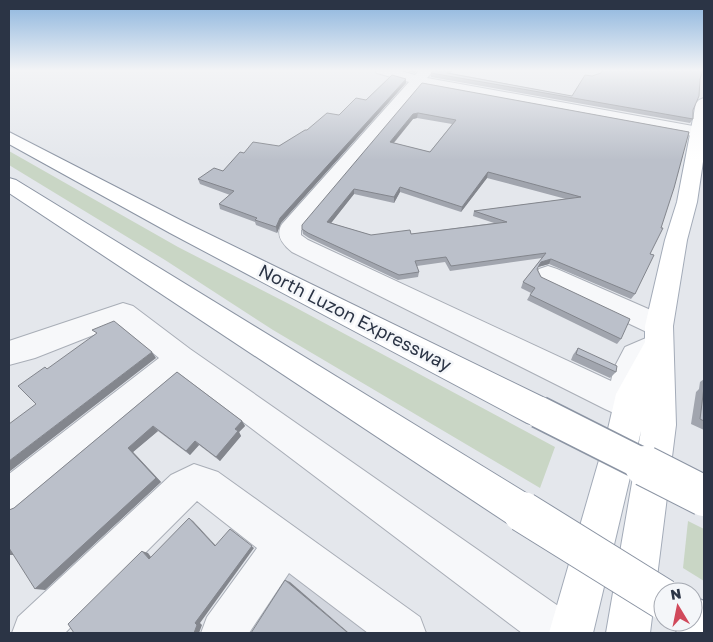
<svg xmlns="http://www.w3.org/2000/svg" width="713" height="642" font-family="'Golos Text',sans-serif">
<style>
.built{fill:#d2d6de}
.green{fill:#c9d6c5}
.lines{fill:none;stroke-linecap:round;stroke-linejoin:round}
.minor-casing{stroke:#a9aeb7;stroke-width:2}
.major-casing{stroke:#a3abb8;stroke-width:2}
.highway-casing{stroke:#8b94a3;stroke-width:2}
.minor{fill:#f7f8fa;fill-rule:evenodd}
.major{fill:#fff;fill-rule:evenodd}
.highway{fill:#fff;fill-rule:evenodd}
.highway-bridge-far1-casing{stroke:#8b94a3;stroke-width:34;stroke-linecap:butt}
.highway-bridge-casing{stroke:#8b94a3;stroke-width:42;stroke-linecap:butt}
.highway-bridge-far1{stroke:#fff;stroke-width:31}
.highway-bridge{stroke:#fff;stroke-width:40}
.wall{fill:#a1a5ae;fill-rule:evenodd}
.shaded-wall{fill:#83868d}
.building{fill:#bbc0ca;stroke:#83868d;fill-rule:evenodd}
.labels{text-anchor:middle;stroke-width:5;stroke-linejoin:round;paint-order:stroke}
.street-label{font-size:18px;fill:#2b3445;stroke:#f4f6f9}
</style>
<rect width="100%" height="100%" fill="#e4e7ec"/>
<path class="built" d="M283 558 371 633H233Z"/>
<g class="green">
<path d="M9 151 178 247 289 304 555 447 540 488 273 330 165 260 9 165Z"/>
<path d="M688 521 704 529V581L683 568Z"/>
</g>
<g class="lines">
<g class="minor-casing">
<g id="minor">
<path d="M375 70H397L415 75 420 70H434L427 78 704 128V136L698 137 421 86 301 230V235L308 240 611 381 614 368 625 347 653 335 539 281 536 275 539 269 548 266 557 269 669 318 673 326 669 334 662 336 667 338 671 346 667 354 646 365 639 396 634 406 616 414 605 409 292 252C282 244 275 235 282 224L409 82 377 73Z"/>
<path d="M123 303 133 306 190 349 574 617 580 633H522L181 375 22 510 9 516V474L159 358 119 325 35 358 9 365V341Z"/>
<path d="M194 464 218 472 420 617 426 633H368L289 573 249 633H201L207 617 257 548 197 501 65 633H12L18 617 171 475Z"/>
</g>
</g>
<g class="major-casing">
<path id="major" d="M704 98V155L697 202 687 240 673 326 676 425 650 633H606L641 431 593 633H549L608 429 616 394 645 342V326L665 240 677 202 696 103 699 100Z"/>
</g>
<g class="highway-casing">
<g id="highway">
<path d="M9 132 186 223 551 401 555 412 551 423 539 427 527 423 170 233 9 144Z"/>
<path d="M9 178 16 180 536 499 542 512 536 525 523 531 510 525 9 193Z"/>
<path d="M693 596 704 601V633H677L673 622H693Z"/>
</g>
</g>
<use href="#minor" class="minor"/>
<use href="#major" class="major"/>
<use href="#highway" class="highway"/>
<g class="highway-bridge-far1-casing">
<path id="highway-bridge-far1" d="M539 412 648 467"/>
</g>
<g class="highway-bridge-casing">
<g id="highway-bridge">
<path d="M645 466 704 496"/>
<path d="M523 512 663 599"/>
</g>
</g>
<use href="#highway-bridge-far1" class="highway-bridge-far1"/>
<use href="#highway-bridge" class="highway-bridge"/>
</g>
<g class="wall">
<path d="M404 70H418L414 73Z"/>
<path d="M453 70 450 73 572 96 693 110V119L690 123 431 77V73Z"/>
<path d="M406 79V83L281 223 277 233 256 225 255 222 220 209 219 204 230 195 200 184 198 179 223 171 244 153 279 146 307 130 339 115Z"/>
<path d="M422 83 689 132 650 254 635 294 631 299 549 264 538 267 537 269 541 277 621 339 617 344 527 300 531 293 521 288 523 282 542 258 450 271 445 262 417 266 419 272 418 277 398 280 309 238 303 234 302 229ZM417 118 452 124 430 152 394 143 413 119ZM487 178 566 199 474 211 473 216 494 223 411 234 371 235 331 223 354 194 394 203 400 192 461 212Z"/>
<path d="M578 348 616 372 610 378 571 360 573 355Z"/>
<path d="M177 372 242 421 245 426 239 432 241 436 220 461 199 445 190 455 158 431 133 452 161 482 45 590 14 555H9V510L14 508Z"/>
<path d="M704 379V430L691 424 696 392 699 389 700 382Z"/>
</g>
<g class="shaded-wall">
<path d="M406 79V83L281 223 277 233 276 227 280 218Z"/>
<path d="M418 113 417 118 413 119 390 147V142L413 114Z"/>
<path d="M488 172 487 178 461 212 462 207Z"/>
<path d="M400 187V192L394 203V197Z"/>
<path d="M354 189V194L328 227 327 222Z"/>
<path d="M551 259 549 264 538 267 541 262Z"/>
<path d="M152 352 156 358 9 472V461Z"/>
<path d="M242 421 245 426 239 432 241 436 220 461 216 457 235 429Z"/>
<path d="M153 426 158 431 133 452 161 482 45 590 35 589 128 448Z"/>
<path d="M195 441 199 445 190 455 186 451Z"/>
<path d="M189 518 193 521 218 548 215 546Z"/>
<path d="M230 529 254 548 200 623 202 625 199 633H194L195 623Z"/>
<path d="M9 548 19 550 13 555H9Z"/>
<path d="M142 551 148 553 154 561 149 559Z"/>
<path d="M285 580 290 582 349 633H348Z"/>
</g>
<g class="building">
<path d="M434 70H450L447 73 572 96 585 75 592 76 601 73 603 70H703L700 79 699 96 693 110V119L431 73Z"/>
<path d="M392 75 406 79 280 218 276 227 255 220 257 218 219 204 234 191 198 179 214 168 223 171 240 152 244 153 253 142 279 146 305 130H307L327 113 339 115 356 98 366 100Z"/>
<path d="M422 83 689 132 674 188 661 228H663L650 254 654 255 635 294 551 259 541 262 537 269 541 277 630 319 621 339 530 295 535 288 523 282 546 253 451 266 446 257 415 261 419 272 399 275 308 233 302 229V225ZM418 113 456 120 430 152 390 142 413 114ZM488 172 581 197 474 211 507 222 411 234 410 230 371 235 327 222 354 189 394 197 400 187 462 207Z"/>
<path d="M114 321 152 352 9 461V424L36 404 18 386 45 367 47 369 97 333 92 330Z"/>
<path d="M578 348 617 366 616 372 576 354Z"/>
<path d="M177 372 242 421 235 429 238 431 216 457 195 441 186 451 153 426 128 448 156 478 35 589 9 548V549V510L14 508Z"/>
<path d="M704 387V421L700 419Z"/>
<path d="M189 518 215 546 230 529 252 546 195 623 197 625 194 633H74L68 624 142 551 149 559Z"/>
<path d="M285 580 348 633H251Z"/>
</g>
<linearGradient id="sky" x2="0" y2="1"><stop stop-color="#8bb4dd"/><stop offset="0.44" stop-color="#f3f4f6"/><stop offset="1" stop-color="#f3f4f6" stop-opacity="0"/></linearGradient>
<rect width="713" height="160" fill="url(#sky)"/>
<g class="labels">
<g class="street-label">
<text transform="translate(355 318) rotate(27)" y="6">North Luzon Expressway</text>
</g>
</g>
<rect width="713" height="642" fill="none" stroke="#2b3445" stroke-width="20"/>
<g transform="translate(678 607) rotate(350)"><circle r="24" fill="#f4f6f9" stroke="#a4a8b1"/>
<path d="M0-4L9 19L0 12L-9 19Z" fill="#d1495b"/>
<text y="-8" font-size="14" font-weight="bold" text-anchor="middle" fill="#2b3445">N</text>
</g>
</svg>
